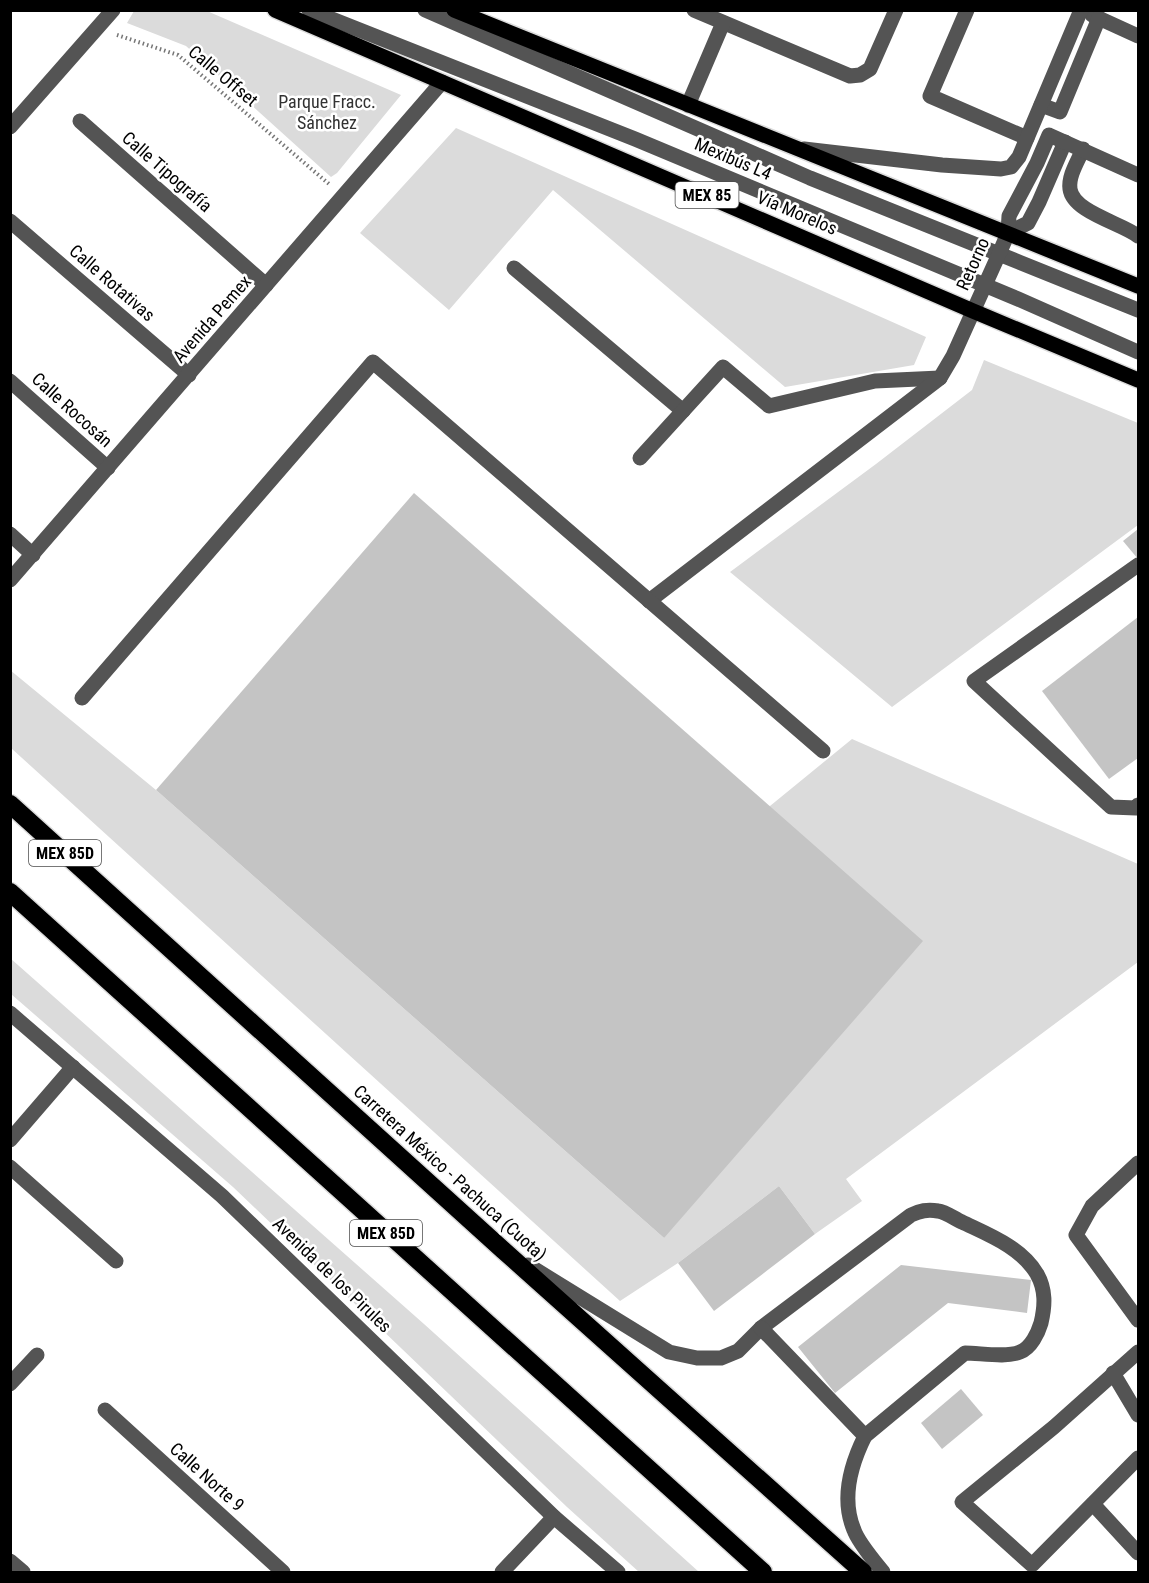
<svg xmlns="http://www.w3.org/2000/svg" width="1149" height="1583" font-family="'Roboto Condensed',sans-serif">
<style>
.green{fill:#dbdbdb}
.building{fill:#c4c4c4}
.lines{fill:none;stroke-linecap:round;stroke-linejoin:round}
.major-casing{stroke:#dbdbdb;stroke-width:18}
.highway-casing{stroke:#dbdbdb;stroke-width:21}
.path{stroke:#767676;stroke-width:4;stroke-dasharray:1.5 3;stroke-linecap:butt}
.minor{stroke:#545454;stroke-width:15}
.major{stroke:#000;stroke-width:15}
.highway{stroke:#000;stroke-width:18}
.labels{text-anchor:middle;stroke-width:5;stroke-linejoin:round;paint-order:stroke}
.shield{fill:#fff;stroke:#4c4c4c;stroke-width:1.5}
.shield-label{font-size:16px;font-weight:bold;fill:#000}
.street-label{font-size:18px;fill:#000;stroke:#fff}
.park-label{font-size:18px;fill:#323232;stroke:#fff}
</style>
<rect width="100%" height="100%" fill="#fff"/>
<g class="green">
<path d="M134 11H207L401 95 337 173 331 177 186 46 127 23Z"/>
<path d="M456 128 926 337 914 365 785 387 553 190 449 310 360 233Z"/>
<path d="M984 360 1138 423V525L892 707 730 572 876 464 972 390Z"/>
<path d="M10 670 156 790 664 1238 770 806 852 739 1138 864V962L846 1179 862 1201 815 1234 779 1186 678 1263 620 1301 11 748Z"/>
<path d="M10 958 424 1324 699 1572H639L567 1507 233 1187 11 994Z"/>
</g>
<g class="building">
<path d="M414 493 923 941 664 1238 156 790Z"/>
<path d="M1138 529V559L1123 541Z"/>
<path d="M1138 617V758L1109 779 1042 691Z"/>
<path d="M779 1186 815 1234 714 1311 678 1263Z"/>
<path d="M901 1265 1031 1280 1027 1313 948 1303 835 1393 798 1347Z"/>
<path d="M961 1389 983 1415 942 1449 921 1423Z"/>
</g>
<g class="lines">
<g class="major-casing">
<g id="major">
<path d="M275 10 973 311 1138 380"/>
<path d="M454 10 1138 286"/>
</g>
</g>
<g class="highway-casing">
<g id="highway">
<path d="M10 804 503 1250 863 1572"/>
<path d="M10 892 763 1572"/>
</g>
</g>
<path class="path" d="M117 35 178 55 329 184"/>
<g class="minor">
<path d="M309 10 635 139 1018 299 1138 352"/>
<path d="M425 10 810 178 1138 310"/>
<path d="M694 10 850 76 860 75 870 69 896 10"/>
<path d="M967 10 930 96 1027 138"/>
<path d="M1092 15 1138 36"/>
<path d="M688 105 723 23"/>
<path d="M1041 105 1060 112 1099 18"/>
<path d="M80 121 266 285"/>
<path d="M10 127 113 10"/>
<path d="M804 149 942 165 1001 169 1011 167 1019 157 1081 10"/>
<path d="M1083 149C1078 161 1068 176 1070 189 1073 212 1121 223 1138 236"/>
<path d="M10 221 189 375"/>
<path d="M1008 233 1028 223 1039 202 1065 142"/>
<path d="M514 268 683 411"/>
<path d="M10 381 108 468"/>
<path d="M640 458 723 367 769 406 875 381 940 378"/>
<path d="M10 534 33 555"/>
<path d="M1138 565 974 681 1111 807 1136 808 1138 805"/>
<path d="M10 580 442 82"/>
<path d="M649 601 940 378 953 356 999 254 1008 233 1009 216 1037 163 1049 135 1138 175"/>
<path d="M82 698 373 362 823 751"/>
<path d="M10 1013 222 1196 554 1517 618 1572"/>
<path d="M10 1140 73 1067"/>
<path d="M1138 1163 1092 1206 1076 1235 1138 1320"/>
<path d="M10 1167 116 1261"/>
<path d="M528 1265 669 1352 697 1358H721L738 1351 761 1328 911 1215C920 1211 927 1209 938 1211 946 1212 955 1219 962 1222 989 1235 1021 1247 1037 1274 1046 1290 1045 1306 1041 1323 1038 1333 1031 1348 1020 1352 1007 1358 980 1353 965 1353L865 1436C851 1464 841 1499 854 1530 858 1542 875 1562 883 1572"/>
<path d="M761 1328 865 1436"/>
<path d="M1138 1352 1054 1427 962 1502 1032 1565 1138 1458"/>
<path d="M1113 1373 1138 1415"/>
<path d="M10 1384 37 1355"/>
<path d="M105 1410 283 1572"/>
<path d="M1093 1504 1138 1553"/>
<path d="M10 1561 23 1572"/>
<path d="M502 1572 554 1517"/>
</g>
<use href="#major" class="major"/>
<use href="#highway" class="highway"/>
</g>
<g class="labels">
<g class="shield">
<rect x="675.5" y="182" width="63" height="26" rx="4.5"/>
<rect x="29" y="840" width="72" height="26" rx="4.5"/>
<rect x="350" y="1220" width="72" height="26" rx="4.5"/>
</g>
<g class="shield-label">
<text x="707" y="201">MEX 85</text>
<text x="65" y="859">MEX 85D</text>
<text x="386" y="1239">MEX 85D</text>
</g>
<g class="street-label">
<text transform="translate(223 76) rotate(40)" y="6">Calle Offset</text>
<text transform="translate(733 159) rotate(23)" y="6">Mexibús L4</text>
<text transform="translate(167 172) rotate(41)" y="6">Calle Tipografía</text>
<text transform="translate(797 213) rotate(23)" y="6">Vía Morelos</text>
<text transform="translate(973 264) rotate(-66)" y="6">Retorno</text>
<text transform="translate(112 283) rotate(41)" y="6">Calle Rotativas</text>
<text transform="translate(212 319) rotate(-49)" y="6">Avenida Pemex</text>
<text transform="translate(72 410) rotate(42)" y="6">Calle Rocosán</text>
<text transform="translate(450 1173) rotate(42)" y="6">Carretera México - Pachuca (Cuota)</text>
<text transform="translate(332 1275) rotate(44)" y="6">Avenida de los Pirules</text>
<text transform="translate(207 1477) rotate(42)" y="6">Calle Norte 9</text>
</g>
<g class="park-label">
<text x="327" y="108">Parque Fracc.<tspan x="327" dy="21">Sánchez</tspan></text>
</g>
</g>
<rect width="1149" height="1583" fill="none" stroke="#000000" stroke-width="24"/>
</svg>
